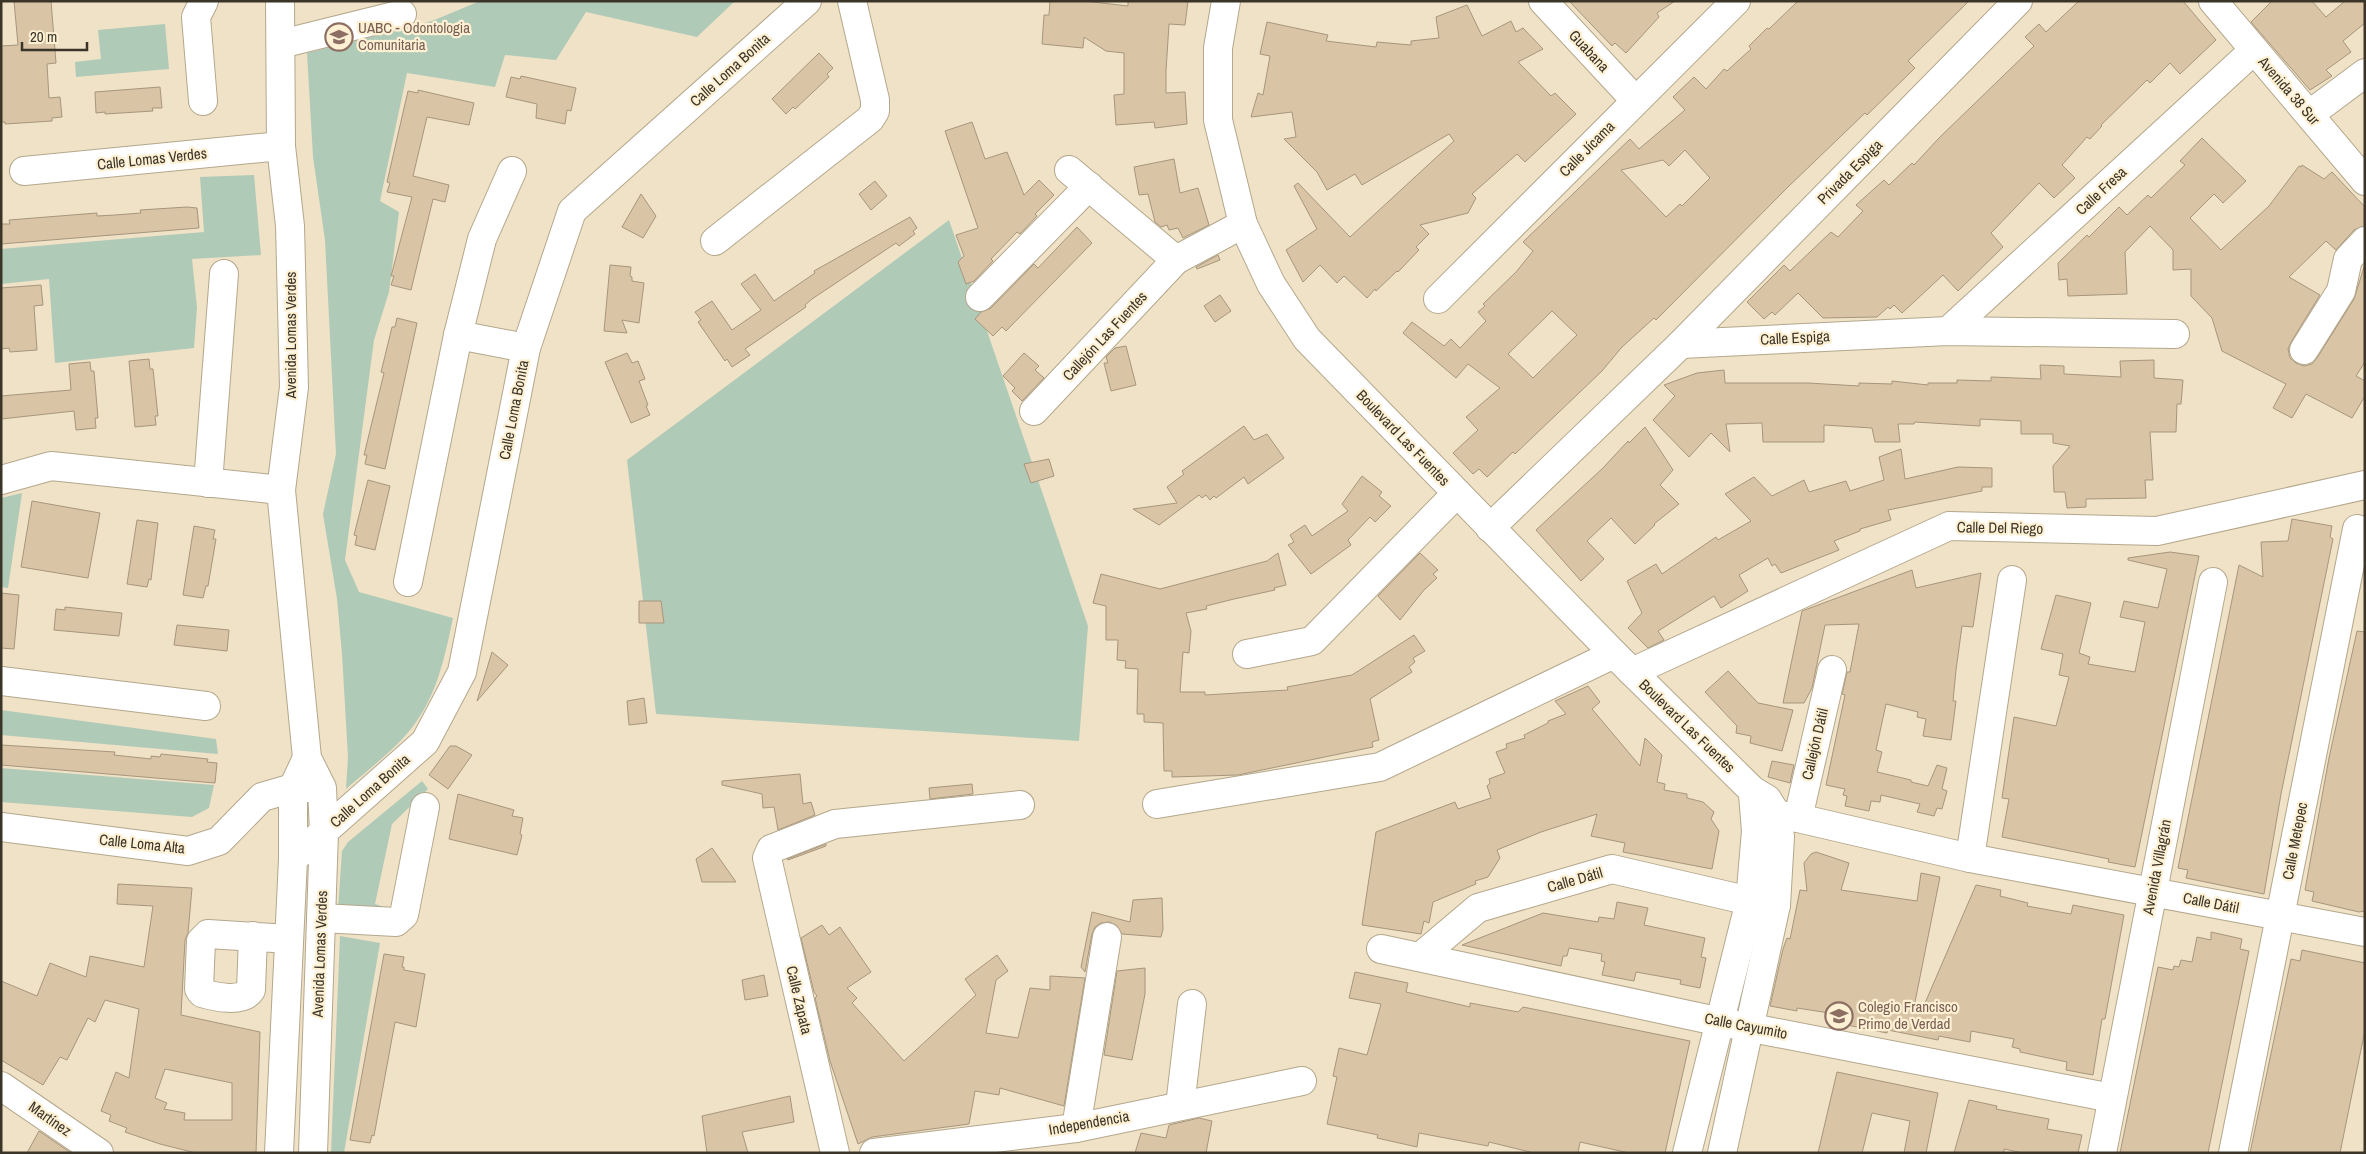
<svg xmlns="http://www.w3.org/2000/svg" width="2366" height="1154" font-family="'Archivo Narrow',sans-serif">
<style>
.green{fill:#b0cab8}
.building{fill:#d9c4a6;stroke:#a7967d;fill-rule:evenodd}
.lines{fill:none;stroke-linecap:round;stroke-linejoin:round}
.minor-casing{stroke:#b4a78c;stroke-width:30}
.minor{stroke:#fff;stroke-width:28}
.labels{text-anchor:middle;stroke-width:4.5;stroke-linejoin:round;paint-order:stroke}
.education-label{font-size:15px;fill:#785e54;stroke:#fef0d3;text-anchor:start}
.street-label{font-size:15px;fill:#3a3429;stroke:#fef0d3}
</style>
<rect width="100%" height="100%" fill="#f0e2c6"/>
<g class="green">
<path d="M480 1H735L697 37 586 12 556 60 505 55 495 87 407 73 380 201 399 212 389 292 374 340 345 560 359 592 453 618C446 651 439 687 420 716 402 745 371 767 346 789L348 757 342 654 337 599 323 514 336 454 325 240 313 157 307 53 432 21Z"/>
<path d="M165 24 169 69 76 77 75 62 101 59 98 30Z"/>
<path d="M254 175 261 255 192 259 197 307 194 348 55 363 49 279 1 284V249L204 232 200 177Z"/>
<path d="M949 220 1088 626 1079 741 656 714 627 460Z"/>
<path d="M22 493 8 588 1 587V498Z"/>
<path d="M1 710 216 739 218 754 1 735Z"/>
<path d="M1 768 214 785 209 808 192 817 1 802Z"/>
<path d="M422 781 428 789 392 824 375 904 393 910H338L342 851 348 842Z"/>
<path d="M340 936 380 943 344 1153H331Z"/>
</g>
<g class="building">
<path d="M14 1H51L56 63 47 64 49 98 60 97 62 117 52 118V121L5 124V122H1V46L18 45Z"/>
<path d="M1050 1H1085L1128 6V1H1188L1185 25 1169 24 1166 71V93L1185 92 1187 124 1155 128 1154 122 1116 125 1114 95 1124 94V53L1106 51 1084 37 1083 48 1042 44 1044 15H1049Z"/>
<path d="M1569 1H1675L1657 13 1659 17 1626 53 1615 43 1612 46Z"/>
<path d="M1798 1H1969L1908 61 1915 68 1867 115 1865 113 1788 187 1656 320 1654 318 1622 347 1602 371 1515 454 1513 452 1487 477 1479 469 1473 474 1453 453 1478 430 1466 417 1500 388 1468 364 1456 378 1403 333 1412 322 1444 346 1451 339 1460 348 1486 321 1478 312 1485 306 1483 304 1516 272 1533 251 1523 242 1630 139 1639 149 1685 110 1673 97 1694 77 1706 89 1724 69 1727 71 1751 49 1749 46 1767 28 1769 29ZM1685 150 1710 178 1682 206 1680 204 1666 217 1621 170 1663 160 1669 166ZM1552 311 1577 335 1533 378 1508 354Z"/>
<path d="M2079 1H2183L2216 40 2180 74 2170 63 2150 83 2147 80 2101 125 2102 126 2090 139 2087 137 2062 165 2075 178 2054 198 2039 183 1991 233 2003 247 1958 291 1943 275 1902 313 1894 305 1890 309 1888 307 1877 317 1823 318 1798 293 1775 315 1772 312 1764 319 1747 302 1784 265 1790 271 1831 232 1838 237 1863 211 1856 205 1884 180 1889 185 1912 163 1914 165 1939 138 2034 46 2025 37 2039 24 2046 32Z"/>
<path d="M2272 1H2312L2326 17 2345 1H2365V23L2343 41 2351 52 2326 70 2332 76 2310 90 2251 22Z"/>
<path d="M1467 5 1482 36 1511 21 1516 32 1523 28 1543 49 1518 62 1551 96 1555 93 1576 114 1525 162 1517 154 1472 194 1476 198 1468 213 1420 225 1429 234 1416 247 1419 250 1398 272 1397 271 1376 291 1375 289 1367 298 1344 276 1337 283 1320 265 1303 282 1286 250 1317 229 1294 186 1298 183 1350 237 1454 141 1449 134 1362 185 1355 174 1327 190 1317 172 1284 139 1296 137 1292 112 1251 117 1258 93 1263 95 1270 56 1260 54 1267 22 1328 35 1326 41 1376 47 1377 42 1411 45V41L1439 38 1436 17Z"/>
<path d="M819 53 833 68 827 74 829 77 795 109 793 107 786 114 772 99Z"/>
<path d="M521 76 576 88 571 111 567 110 565 124 536 118 537 104 506 97 511 77 520 79Z"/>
<path d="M160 87 162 108H152L153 111 105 114V112L96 113 95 92Z"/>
<path d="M418 90 474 103 469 125 427 117 413 176 449 185 445 202 433 199 411 290 391 285 394 276H391L412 197 387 192 390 183 387 182 408 91 418 93Z"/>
<path d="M972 122 985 159 1007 152 1024 195 1039 180 1054 195 1035 214 1037 216 1020 234 1017 232 991 259 993 261 974 281 966 284 958 262 964 256 956 235 978 228 945 131Z"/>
<path d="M2202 138 2246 181 2223 203 2214 194 2190 218 2221 250 2269 206 2299 166 2301 167 2302 165 2324 179 2332 172 2365 207V226L2354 230 2336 250 2326 241 2289 277 2320 295 2291 342 2288 349 2290 358 2296 363 2304 366 2312 364 2317 358 2354 299 2365 264V362L2356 376 2365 381V396L2352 418 2306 394 2292 418 2273 408 2286 384 2222 351 2212 318 2191 296V269L2173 270V250L2150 226 2125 252 2127 294 2068 296 2067 279 2059 280 2058 263 2087 235 2089 237 2119 207 2127 215 2148 195 2151 198 2185 165 2180 161Z"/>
<path d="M1174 159 1180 193 1198 188 1209 225 1183 238 1178 228 1169 230 1167 225 1161 227 1155 222 1148 194 1139 195 1134 167Z"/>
<path d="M875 181 887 196 871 210 859 194Z"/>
<path d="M641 194 656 216 643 238 622 227Z"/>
<path d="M187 207 197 208 199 228 1 244V224H10L9 220 97 213V216L115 215 141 213 140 210Z"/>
<path d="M910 217 917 228 913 231 915 234 899 246 896 243 812 299 805 305 806 307 745 349 750 355 732 367 727 359 725 361 698 322 701 320 695 312 712 301 732 330 761 310 741 284 755 274 774 301 815 273 814 271Z"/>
<path d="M1077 227 1092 243 1006 331 1002 327 993 336 975 319 981 312 991 308 1034 264 1038 268Z"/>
<path d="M1218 255 1220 260 1197 269 1196 267Z"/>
<path d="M610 265 631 267 630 276 632 277V281L644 283 639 323 622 320 627 333 604 331Z"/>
<path d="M41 285 43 305 34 306 37 350 10 352 9 348 1 349V288Z"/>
<path d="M1220 295 1231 311 1215 322 1204 306Z"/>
<path d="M397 318 417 323 385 469 365 464 367 455H364L384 373 381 372 384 360 392 327H395Z"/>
<path d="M1126 346 1136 385 1111 391 1104 363H1108L1106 357 1115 348Z"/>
<path d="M627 353 632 363 638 361 645 379 639 381 648 405 646 406 650 415 631 423 605 362Z"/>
<path d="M1024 353 1039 366 1035 370 1044 378 1022 401 1012 391 1015 388 1003 376Z"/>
<path d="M149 359 150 369H153L158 416H155L156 425 135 427 129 361Z"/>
<path d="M2154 360V378L2183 380 2181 404H2177L2176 432H2150L2153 480H2145L2146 498 2086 499V507L2067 508 2065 492H2054L2053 466 2070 446 2053 443V434H2021V421L1980 419V426L1915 422 1914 424H1898L1900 442H1875L1872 428 1824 425V442H1763L1762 423 1726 424 1730 452 1711 433 1689 457 1653 420 1675 396 1664 385 1697 373 1724 370 1725 383H1808L1859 386V383L1892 384V381L1928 385V383H1957V380L1991 381V377L2041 379 2040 365 2064 366V374L2121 377 2120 361Z"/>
<path d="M90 362 91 371H94L98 418H95L96 428 76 430 74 411 1 419V396L71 390 69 364Z"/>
<path d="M1244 426 1254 440 1267 434 1284 458 1248 484 1244 477 1216 498 1214 496 1210 500 1206 495 1202 498 1199 495 1159 525 1133 509 1177 503 1167 487 1184 474 1182 471Z"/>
<path d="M1645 427 1673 470 1660 485 1679 504 1654 524 1655 525 1635 544 1611 518 1587 541 1604 559 1581 581 1536 530 1603 468 1628 441 1629 443Z"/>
<path d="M1901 449 1905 479 1958 467 1992 468V487H1982V491L1888 510 1891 520 1860 529V531L1834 541 1839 550 1781 573 1775 564 1772 566 1768 558 1739 575 1748 591 1721 608 1714 596 1658 631 1664 640 1648 648 1628 628 1642 613 1627 581 1656 564 1662 574 1716 537 1718 540 1751 521 1725 494 1754 477 1772 496 1804 480 1809 492 1846 481 1850 491 1884 480 1879 457Z"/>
<path d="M1049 459 1054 476 1031 483 1024 464Z"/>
<path d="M1362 476 1382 492 1379 496 1391 506 1375 522 1370 517 1348 540 1351 545 1311 574 1288 545 1294 542 1290 535 1305 525 1312 536 1348 511 1342 504Z"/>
<path d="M368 480 390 486 375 550 355 545 357 536 354 535Z"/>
<path d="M32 501 100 513 88 578 21 567Z"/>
<path d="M2292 519 2332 526 2330 537 2333 539 2281 794 2264 894 2186 878 2188 870 2178 868 2239 565 2263 577 2261 542 2288 541Z"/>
<path d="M137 520 158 523 151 580 149 579 147 587 127 584Z"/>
<path d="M194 526 215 530 213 539H216L208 586H206L203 598 183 595Z"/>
<path d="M2170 552 2199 556 2135 867 2108 862 2109 859 2002 837 2009 799 2002 798 2014 717 2056 726 2069 677 2059 675 2063 654 2041 649 2056 595 2091 603 2079 653 2090 657 2088 664 2135 672 2145 622 2120 617 2124 601 2158 608 2167 569 2128 560V558Z"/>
<path d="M1278 553 1286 585 1274 588 1275 590 1234 599 1206 606 1207 609 1186 613 1191 631 1189 653 1183 652 1180 692H1205V695L1288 690 1287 687 1352 675 1414 635 1425 651 1413 658 1415 662 1409 667 1412 672 1370 699 1379 740 1372 742 1373 747 1238 775 1172 777V771H1164L1163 723 1144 722V714H1137L1138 669 1125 668 1126 661 1117 660 1118 640H1106V606L1093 603 1101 574 1160 589 1267 561Z"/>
<path d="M1420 553 1438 570 1433 574 1437 578 1424 590 1400 620 1378 596Z"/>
<path d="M1912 570 1916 588 1981 573 1973 627 1962 626 1956 670 1953 701H1956L1951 740 1923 736 1926 719 1917 717 1918 712 1886 704 1876 750 1882 752 1877 772 1911 780V782L1928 786 1937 765 1947 768 1942 789 1947 791 1942 809 1937 808 1934 816 1917 812 1920 804 1881 795 1880 802 1871 801 1869 811 1845 806 1847 796 1843 795 1845 789 1826 785 1845 695 1842 694 1847 672H1850L1859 624 1825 625 1812 688 1804 703H1783L1802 611Z"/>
<path d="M1 593 19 595 14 649 1 648Z"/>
<path d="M639 601H661L664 623H639Z"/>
<path d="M65 607 122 613 119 636 54 630 56 609 65 610Z"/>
<path d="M177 625 229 630 227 651 174 645Z"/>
<path d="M2357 631 2365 632V911L2359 912 2312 901 2314 892 2305 890 2329 758Z"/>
<path d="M492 652 508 665 477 701Z"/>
<path d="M1728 671 1758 703 1793 710 1782 751 1750 743 1751 736 1736 733 1737 726 1705 692Z"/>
<path d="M1588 686 1600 702 1592 709 1640 766 1645 738 1662 755 1657 782 1665 784 1664 790 1687 794V798L1703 802 1714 812 1711 819 1719 831 1712 869 1623 852 1625 843 1591 836 1597 814 1541 832 1497 850 1500 858 1488 877 1475 881 1476 884 1433 902 1429 923 1424 921 1421 934 1362 925 1376 832 1455 802 1458 809 1491 798 1487 786 1490 783 1489 779 1505 773 1496 752 1507 748 1506 744 1525 738 1524 735 1548 723V721L1566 714 1555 701Z"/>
<path d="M644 698 647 723 629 725 627 701Z"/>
<path d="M1 745 115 752 114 755 151 759V756L160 757 161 754 208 759 207 762 217 763 215 783 1 765Z"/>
<path d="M450 746H456L472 755 448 789 429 775Z"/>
<path d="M1772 761 1794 765 1790 783 1768 777Z"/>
<path d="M800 774 803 804 811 802 815 815 778 830 774 807 763 808 762 794 722 785V781Z"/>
<path d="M972 784 973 794 930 799 929 788Z"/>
<path d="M458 794 514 810 512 816 523 818 520 834 522 835 517 855 449 839Z"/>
<path d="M826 844V846L788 860 787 859Z"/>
<path d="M712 848 736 882H702L696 859Z"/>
<path d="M1816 852 1849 863 1841 890 1917 901 1921 873 1940 877 1914 1007 1922 1010 1976 885 2001 890 2000 896 2028 903 2027 906 2071 914 2073 905 2124 915 2105 1019H2102L2093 1075 2066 1070 2067 1062 2020 1052V1049L2012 1047 2014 1039 1971 1031 1970 1042 1939 1036 1938 1040 1888 1030 1887 1033 1847 1025 1849 1016 1797 1008V1011L1770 1006 1783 949 1787 938 1790 939 1800 890 1807 891 1804 863 1811 854Z"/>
<path d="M118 884 192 888 188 933 185 940 181 1015 260 1032 256 1153H196L160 1144 125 1132 127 1128 109 1121 111 1115 101 1111 116 1072 129 1078 139 1009 105 1000 95 1022 88 1018 67 1060 60 1057 43 1085 1 1060V981L37 996 50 963 86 977 90 956 144 967 153 906 117 904ZM165 1069 232 1083V1120H184L185 1113 164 1109 167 1103 155 1098Z"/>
<path d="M1162 898 1163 929 1161 937 1122 934 1116 925 1109 922 1101 923 1095 927 1092 934 1085 972 1081 967 1092 912 1130 922 1133 900Z"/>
<path d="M1617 902 1648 908 1644 925 1705 938 1701 957 1706 958 1700 988 1680 984 1681 980 1636 972 1634 981 1602 975 1605 962 1601 961 1602 954 1569 948 1567 956H1563L1561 966 1462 945 1543 913 1598 922 1599 917 1614 919Z"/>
<path d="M822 925 829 935 840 927 871 972 847 988 857 998 852 1003 904 1061 976 995 965 979 997 955 1008 971 996 980 986 1033 1018 1038 1030 988 1050 990V976L1085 978 1064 1106 1000 1088 999 1095 975 1091 969 1124 872 1137 858 1144 830 1061 815 998 817 996 814 992 801 938Z"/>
<path d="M2211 932 2242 939 2240 949 2249 951 2208 1153H2120L2158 967 2173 970 2174 966 2179 967 2181 960 2192 962 2197 937 2211 940Z"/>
<path d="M2302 950 2365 963V1030L2340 1153H2250L2291 959 2300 961Z"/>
<path d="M384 954 404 957 402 967H404V970L425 974 416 1027 395 1022 374 1136 372 1135 370 1143 350 1140Z"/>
<path d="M1145 968V994L1132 1060 1104 1055 1117 971Z"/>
<path d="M1355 972 1408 983 1406 992 1470 1007V1003L1518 1012 1523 1007 1690 1041 1665 1153H1629L1580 1142 1578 1153H1534L1489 1142 1488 1146 1419 1133 1417 1147 1377 1138 1378 1135 1327 1124 1337 1077 1333 1076 1339 1048 1367 1055 1381 1004 1349 998Z"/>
<path d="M764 975 768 996 745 1000 742 980Z"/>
<path d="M1837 1072 1938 1093 1926 1153H1904L1910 1121 1872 1113 1862 1153H1818Z"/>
<path d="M790 1096 794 1122 742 1132 748 1153H707L702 1116Z"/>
<path d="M1969 1100 1997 1106 1996 1109 2049 1119 2047 1129 2082 1135 2078 1153H2023L2004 1149V1153H1954Z"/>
<path d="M1199 1118 1212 1121 1206 1153H1135L1141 1133 1166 1138 1169 1125Z"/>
<path d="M39 1131 71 1153H27Z"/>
</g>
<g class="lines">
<g class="minor-casing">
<g id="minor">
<path d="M280 1 281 146 290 226 294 387 281 490 307 758 322 788 324 832 313 1153"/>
<path d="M1226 1 1218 48V120L1243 224 1271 284 1307 339 1614 654 1752 790 1767 799 1777 815 1780 837 1776 905 1722 1153"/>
<path d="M1543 1 1635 100"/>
<path d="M2213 1 2365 181"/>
<path d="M281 44 402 14"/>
<path d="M203 101 196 17 204 1"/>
<path d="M2310 114 2365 73"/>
<path d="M1069 170 1176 260"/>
<path d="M24 171 281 146"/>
<path d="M715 241 870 119 875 111V100L852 1"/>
<path d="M980 297 1089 186"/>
<path d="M1438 299 1736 1"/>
<path d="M1948 331 2253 51"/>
<path d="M458 335 526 348"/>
<path d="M1681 344 1948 331 2175 334"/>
<path d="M2304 350 2341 291 2348 259 2365 241"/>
<path d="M1034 411 1176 260 1243 224"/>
<path d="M1 480 51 466 281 490"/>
<path d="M208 483 224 274"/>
<path d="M1490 528 1681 344 2018 1"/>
<path d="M408 582 458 335 482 239 512 171"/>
<path d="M1247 654 1312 641 1457 493"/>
<path d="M1632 672 1949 526 2157 531 2365 485"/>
<path d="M1 681 206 706"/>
<path d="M1157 804 1380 767 1614 654"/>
<path d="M1761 812 1798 818 1970 858 2365 932"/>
<path d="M1798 818 1832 670"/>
<path d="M1 827 188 851 219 841 262 797 293 788H311"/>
<path d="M1970 858 2012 580"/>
<path d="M293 859 425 742 462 672 526 348 572 211 807 1"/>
<path d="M321 918 396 922 404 915 425 807"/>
<path d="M253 936 251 990C243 1003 215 997 202 993L199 989 201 941 208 934 289 939"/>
<path d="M1381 949 1721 1022 2112 1098"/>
<path d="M1420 957 1478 908 1612 869 1750 901 1776 905"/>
<path d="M1 1086 99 1153"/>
<path d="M1180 1106 1192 1004"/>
<path d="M1076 1128 1107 937"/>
<path d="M279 1153 293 859V788L307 758"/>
<path d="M835 1153 767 858 771 849 835 824 1020 805"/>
<path d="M874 1153 1076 1128 1302 1081"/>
<path d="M1687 1153 1750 901 1756 831 1753 794"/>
<path d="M2102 1153 2213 582"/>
<path d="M2233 1153 2357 529"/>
</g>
</g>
<use href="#minor" class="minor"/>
</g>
<defs>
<g id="university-ring" transform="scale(1.4375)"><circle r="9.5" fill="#fef0d3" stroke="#8d6e63" stroke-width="1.5"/><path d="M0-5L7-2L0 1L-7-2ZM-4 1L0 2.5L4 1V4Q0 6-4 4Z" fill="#8d6e63"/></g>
<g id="school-ring" transform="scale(1.4375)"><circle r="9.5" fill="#fef0d3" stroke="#8d6e63" stroke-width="1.5"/><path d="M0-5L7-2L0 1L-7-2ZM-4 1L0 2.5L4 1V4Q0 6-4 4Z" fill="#8d6e63"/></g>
</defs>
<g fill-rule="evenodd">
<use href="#university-ring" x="339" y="37"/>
<use href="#school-ring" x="1839" y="1016"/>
</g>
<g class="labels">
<g class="education-label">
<text x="358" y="33">UABC - Odontologia<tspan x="358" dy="17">Comunitaria</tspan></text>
<text x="1858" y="1012">Colegio Francisco<tspan x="1858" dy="17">Primo de Verdad</tspan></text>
</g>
<g class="street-label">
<text transform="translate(1589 51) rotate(47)" y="5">Guabana</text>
<text transform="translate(730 70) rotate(-42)" y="5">Calle Loma Bonita</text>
<text transform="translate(2289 91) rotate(49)" y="5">Avenida 38 Sur</text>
<text transform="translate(1587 149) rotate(-45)" y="5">Calle Jícama</text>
<text transform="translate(152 159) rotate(-6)" y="5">Calle Lomas Verdes</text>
<text transform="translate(1850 172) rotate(-45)" y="5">Privada Espiga</text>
<text transform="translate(2101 191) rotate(-43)" y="5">Calle Fresa</text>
<text transform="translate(291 335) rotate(-90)" y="5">Avenida Lomas Verdes</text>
<text transform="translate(1105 336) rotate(-47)" y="5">Callejón Las Fuentes</text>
<text transform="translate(1795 338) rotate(-3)" y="5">Calle Espiga</text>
<text transform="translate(514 410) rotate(-79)" y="5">Calle Loma Bonita</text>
<text transform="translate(1403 438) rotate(46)" y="5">Boulevard Las Fuentes</text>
<text transform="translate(2000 528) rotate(1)" y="5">Calle Del Riego</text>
<text transform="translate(1687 726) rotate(44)" y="5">Boulevard Las Fuentes</text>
<text transform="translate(1815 744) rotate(-77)" y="5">Callejón Dátil</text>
<text transform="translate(370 791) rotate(-42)" y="5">Calle Loma Bonita</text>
<text transform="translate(2295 841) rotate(-79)" y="5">Calle Metepec</text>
<text transform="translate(142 844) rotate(6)" y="5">Calle Loma Alta</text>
<text transform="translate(2157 867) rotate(-79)" y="5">Avenida Villagrán</text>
<text transform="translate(1575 880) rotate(-16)" y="5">Calle Dátil</text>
<text transform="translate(2211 903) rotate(11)" y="5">Calle Dátil</text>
<text transform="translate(320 954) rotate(-88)" y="5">Avenida Lomas Verdes</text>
<text transform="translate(799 1000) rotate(77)" y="5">Calle Zapata</text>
<text transform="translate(1746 1026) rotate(11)" y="5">Calle Cayumito</text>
<text transform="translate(50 1119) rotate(35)" y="5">Martínez</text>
<text transform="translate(1089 1123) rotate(-10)" y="5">Independencia</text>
</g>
</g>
<rect width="2366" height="1154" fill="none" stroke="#3a3429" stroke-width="5"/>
<path d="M22 42v8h65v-8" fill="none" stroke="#3a3429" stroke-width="2.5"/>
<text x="30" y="42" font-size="15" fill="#3a3429" stroke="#fef0d3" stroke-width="4" paint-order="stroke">20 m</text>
</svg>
